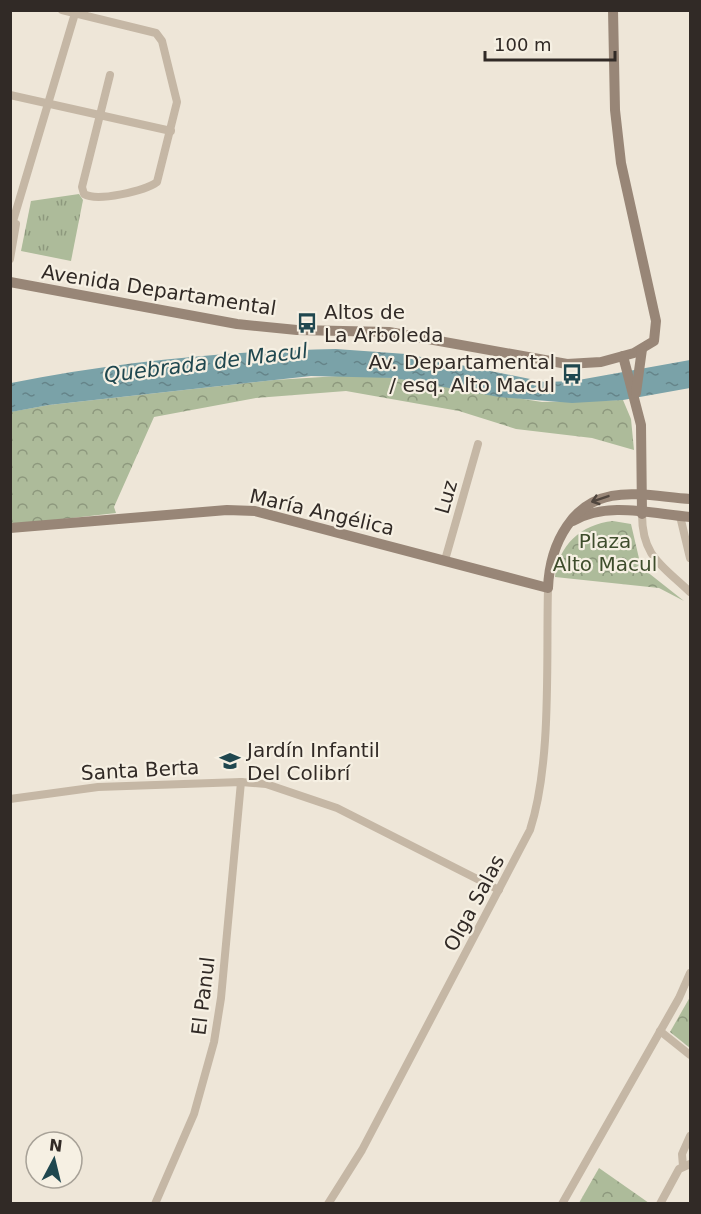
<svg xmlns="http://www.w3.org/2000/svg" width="701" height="1214" font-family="'DejaVu Sans',sans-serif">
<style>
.grass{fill:url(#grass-tufts)}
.park{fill:url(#park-crowns)}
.water{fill:url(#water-ripples)}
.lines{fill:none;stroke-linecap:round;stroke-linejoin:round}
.street{stroke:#c5b7a5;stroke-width:8}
.secondary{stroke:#988677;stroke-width:10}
.oneway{stroke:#50463e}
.labels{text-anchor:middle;stroke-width:4.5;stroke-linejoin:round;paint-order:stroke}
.street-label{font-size:20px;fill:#312a26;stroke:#f6f0e3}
.poi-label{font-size:20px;fill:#312a26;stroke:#f6f0e3;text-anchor:start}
.park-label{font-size:20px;fill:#3e4d2c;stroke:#f6f0e3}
.water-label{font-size:21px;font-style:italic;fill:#1f474f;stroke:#f6f0e3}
</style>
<defs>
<pattern id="grass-tufts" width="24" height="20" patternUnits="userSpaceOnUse" patternTransform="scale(1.5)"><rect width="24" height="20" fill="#adbb9a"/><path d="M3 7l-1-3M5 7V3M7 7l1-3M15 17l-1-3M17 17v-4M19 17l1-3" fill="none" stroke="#8d987d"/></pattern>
<pattern id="park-crowns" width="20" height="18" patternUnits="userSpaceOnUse" patternTransform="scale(1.5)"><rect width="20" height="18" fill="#adbb9a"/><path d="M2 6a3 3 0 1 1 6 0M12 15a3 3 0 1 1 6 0" fill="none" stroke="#8d987d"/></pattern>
<pattern id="water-ripples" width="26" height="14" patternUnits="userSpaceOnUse" patternTransform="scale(1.5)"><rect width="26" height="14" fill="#7aa2a8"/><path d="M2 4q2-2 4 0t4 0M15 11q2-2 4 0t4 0" fill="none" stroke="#658489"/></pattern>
</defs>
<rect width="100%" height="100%" fill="#eee6d8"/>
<path class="grass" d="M79 194 83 200 71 261 21 251 31 201Z"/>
<g class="park">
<path d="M355 375 394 378 542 402 623 400 631 419 634 450 592 438 516 429 459 411 346 391 256 398 154 417 114 507 116 513 11 525 10 412 49 405 274 380Z"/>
<path d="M613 521 631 524 641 567 684 601 659 588 555 577C558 546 581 524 613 521Z"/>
<path d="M690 997V1048L670 1032Z"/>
<path d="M599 1168 649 1203H579Z"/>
</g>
<path class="water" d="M336 349 406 354 545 382 573 381 690 360V388L623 400 572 403 499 397 394 378 311 376 49 405 11 412V383C118 362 227 351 336 349Z"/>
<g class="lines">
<g class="street">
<path d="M62 10 156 33 162 41 177 102 157 182C145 191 97 202 84 194L82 187 110 75"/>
<path d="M10 95 171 131"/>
<path d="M10 231 76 10"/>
<path d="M10 259 16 224"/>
<path d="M642 514C642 557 662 565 690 592"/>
<path d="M680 516 690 558"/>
<path d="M445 560 478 444"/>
<path d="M10 799 98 787 241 782 266 784 337 808 499 890"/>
<path d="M660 1031 690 1055"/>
<path d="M683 1166 682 1154 690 1136"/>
<path d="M155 1204 194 1114 214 1042 221 998 241 782"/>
<path d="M328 1204 362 1150 530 830C552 762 546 661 548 588"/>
<path d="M562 1204 679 998 690 973"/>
<path d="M660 1204 679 1169 690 1164"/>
</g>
<g class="secondary">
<path d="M10 282 237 324 297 330 389 332 567 364 601 362 634 353 654 341 656 321 621 163 615 110 613 10"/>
<path d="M623 356 641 425 642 514"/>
<path d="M636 393 642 349"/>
<path d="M573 521C607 501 653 514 690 517"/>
<path d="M10 528 227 510 255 511 548 588C549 565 554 545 567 526 597 481 644 496 690 499"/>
</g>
</g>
<defs><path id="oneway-shaft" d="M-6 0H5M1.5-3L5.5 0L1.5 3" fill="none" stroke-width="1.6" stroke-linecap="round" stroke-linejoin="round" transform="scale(1.5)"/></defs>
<use class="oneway" href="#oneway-shaft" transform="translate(600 499) rotate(161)"/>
<defs>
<g id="bus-bare" transform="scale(1.62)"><path d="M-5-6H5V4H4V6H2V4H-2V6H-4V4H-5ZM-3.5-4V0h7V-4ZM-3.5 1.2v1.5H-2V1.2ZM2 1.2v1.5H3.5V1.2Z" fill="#1f474f" stroke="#f6f0e3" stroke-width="2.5" paint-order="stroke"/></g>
<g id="school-bare" transform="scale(1.62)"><path d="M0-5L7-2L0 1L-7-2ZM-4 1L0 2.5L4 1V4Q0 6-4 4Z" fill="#1f474f" stroke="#f6f0e3" stroke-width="2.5" paint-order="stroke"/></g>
</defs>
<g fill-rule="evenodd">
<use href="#bus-bare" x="307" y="323"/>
<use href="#bus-bare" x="572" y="374"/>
<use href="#school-bare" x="230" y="761"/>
</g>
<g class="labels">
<g class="street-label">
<text transform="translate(159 290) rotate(9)" y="7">Avenida Departamental</text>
<text transform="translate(446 497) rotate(-74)" y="7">Luz</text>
<text transform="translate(322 512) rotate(13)" y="7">María Angélica</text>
<text transform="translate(140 770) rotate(-3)" y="7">Santa Berta</text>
<text transform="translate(474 903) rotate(-62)" y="7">Olga Salas</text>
<text transform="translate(203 996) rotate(-83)" y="7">El Panul</text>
</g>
<g class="poi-label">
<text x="324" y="319">Altos de<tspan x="324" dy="23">La Arboleda</tspan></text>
<text x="555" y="369" text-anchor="end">Av. Departamental<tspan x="555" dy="23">/ esq. Alto Macul</tspan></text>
<text x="247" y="757">Jardín Infantil<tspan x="247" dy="23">Del Colibrí</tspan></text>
</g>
<g class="park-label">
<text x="605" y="548">Plaza<tspan x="605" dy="23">Alto Macul</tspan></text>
</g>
<g class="water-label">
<text transform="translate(206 363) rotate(-7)" y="7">Quebrada de Macul</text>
</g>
</g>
<rect width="701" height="1214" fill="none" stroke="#312a26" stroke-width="24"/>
<g transform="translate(54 1160) rotate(7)"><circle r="28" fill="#f6f0e3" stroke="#a7a197" stroke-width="1.5"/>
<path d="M0-4.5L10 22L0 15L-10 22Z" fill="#1f474f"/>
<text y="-9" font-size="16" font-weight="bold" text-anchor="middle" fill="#312a26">N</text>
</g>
<path d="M485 51v9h130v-9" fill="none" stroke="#312a26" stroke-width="3"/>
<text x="494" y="51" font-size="18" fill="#312a26" stroke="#f6f0e3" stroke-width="4.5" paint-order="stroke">100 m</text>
</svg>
